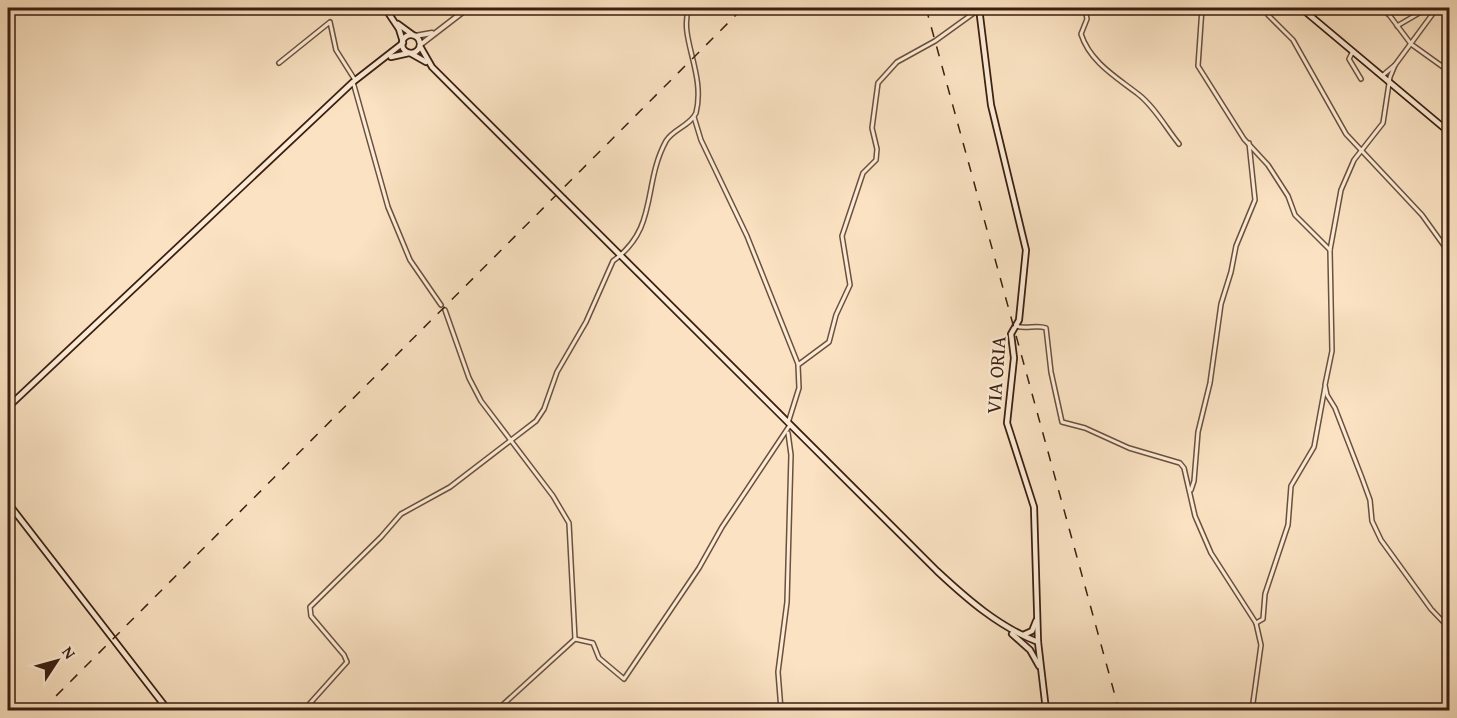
<svg xmlns="http://www.w3.org/2000/svg" width="1457" height="718" font-family="'Gentium Book Plus',serif">
<style>
.lines{fill:none;stroke-linecap:round;stroke-linejoin:round}
.minor-casing{stroke:#6b503d;stroke-width:6}
.tertiary-casing{stroke:#6b503d;stroke-width:7}
.secondary-casing{stroke:#3b1f11;stroke-width:8}
.minor{stroke:#fcecd7;stroke-width:3}
.tertiary{stroke:#fcecd7;stroke-width:4}
.secondary{stroke:#fcecd7;stroke-width:4.5}
.rail{stroke:#3b1f11;stroke-width:1.5;stroke-dasharray:10 10;stroke-linecap:butt}
.secondary-bridge-casing{stroke:#3b1f11;stroke-width:8;stroke-linecap:butt}
.secondary-bridge{stroke:#fcecd7;stroke-width:4.5}
.labels{text-anchor:middle;stroke-width:4.5;stroke-linejoin:round;paint-order:stroke}
.street-label{font-size:20px;fill:#3b1f11;stroke:#fcecd7}
</style>
<rect width="100%" height="100%" fill="#fae2c2"/>
<filter id="stains"><feTurbulence type="fractalNoise" baseFrequency=".00333" numOctaves="4"/><feColorMatrix values="0 0 0 0 .2 0 0 0 0 .09 0 0 0 0 .02 0 0 0 .5 -.17"/></filter>
<radialGradient id="worn" r=".72"><stop offset=".6" stop-color="#630" stop-opacity="0"/><stop offset="1" stop-color="#630" stop-opacity=".3"/></radialGradient>
<g class="lines">
<g class="minor-casing">
<g id="minor">
<path d="M1085 8 1087 19 1081 34C1090 62 1116 77 1138 94 1154 106 1166 128 1179 144"/>
<path d="M1202 8 1198 66 1244 139 1268 165 1288 196 1295 215 1330 250"/>
<path d="M1274 8 1268 15 1293 40 1346 134 1422 215 1450 254"/>
<path d="M1384 8 1411 44 1450 72"/>
<path d="M1388 14 1399 8"/>
<path d="M1397 26 1421 12 1418 8"/>
<path d="M1353 51 1349 59 1361 79"/>
<path d="M279 63 330 22 336 50 355 80"/>
<path d="M1395 65 1390 77 1383 123 1354 160 1341 190 1330 250 1332 351 1325 385 1327 395 1335 408 1362 478 1370 500 1372 521 1381 540 1431 609 1450 629"/>
<path d="M1382 76 1395 65 1437 8"/>
<path d="M353 82 388 207 410 260 441 305"/>
<path d="M694 117 701 140 747 236 798 364"/>
<path d="M445 310 469 378 481 401 553 496 569 523 575 639 497 710"/>
<path d="M1016 326C1026 330 1036 324 1046 328L1051 372 1062 422 1085 428 1129 448 1180 463 1184 468 1195 516 1211 553 1256 623 1261 645 1252 710"/>
<path d="M788 423 799 388 798 365 829 342 836 315 850 285 842 236 863 173 876 160 877 149 872 128 878 83 897 62 935 41 978 10"/>
<path d="M1191 490 1194 481 1198 432 1210 383 1221 304 1231 272 1236 246 1255 200 1249 143"/>
<path d="M1256 623 1263 619 1265 594 1288 525 1291 486 1314 447 1325 387"/>
<path d="M575 639 593 643 599 658 624 679 699 568 722 527 790 425"/>
<path d="M304 710 347 662 344 655 311 616 310 607 381 537 401 514 450 487 536 421 544 409 557 372 586 322 613 261C659 228 642 185 666 141 673 129 690 126 696 113 706 73 678 37 689 8"/>
<path d="M781 710 778 672 787 602 791 455 788 433"/>
</g>
</g>
<g class="tertiary-casing">
<g id="tertiary">
<path d="M415 36 432 33"/>
<path d="M420 45 468 8"/>
</g>
</g>
<g class="secondary-casing">
<g id="secondary">
<path d="M385 8 399 29 403 42"/>
<path d="M979 8 991 105 1026 250 1019 320 1011 334 1014 358 1007 423 1034 507 1038 642 1046 710"/>
<path d="M1301 8 1450 133"/>
<path d="M398 24 413 35"/>
<circle cx="411" cy="44" r="9"/>
<path d="M420 46 432 67 552 187"/>
<path d="M410 53 426 62"/>
<path d="M391 57 409 53"/>
<path d="M564 199 937 571C967 599 999 627 1038 642"/>
<path d="M8 407 353 82 403 43"/>
<path d="M8 503 168 710"/>
<path d="M1012 634 1030 650 1039 666"/>
<path d="M1023 635 1032 631 1036 621"/>
</g>
</g>
<use href="#minor" class="minor"/>
<use href="#tertiary" class="tertiary"/>
<use href="#secondary" class="secondary"/>
<g class="rail">
<path d="M926 8 1119 710"/>
<path d="M42 710 743 8"/>
</g>
<g class="secondary-bridge-casing">
<path id="secondary-bridge" d="M552 187 564 199"/>
</g>
<use href="#secondary-bridge" class="secondary-bridge"/>
</g>
<g class="labels">
<g class="street-label">
<text transform="translate(996 375) rotate(-86)" y="7">VIA ORIA</text>
</g>
</g>
<rect width="1457" height="718" fill="none" stroke="#fae2c2" stroke-width="30"/>
<rect x="9" y="9" width="1439" height="700" fill="none" stroke="#3b1f11" stroke-width="3"/>
<rect x="15" y="15" width="1427" height="688" fill="none" stroke="#3b1f11" stroke-width="1.5"/>
<g transform="translate(57 661) rotate(54)" stroke="#fcecd7" stroke-width="4.5" paint-order="stroke">
<path d="M0-4.5L10 22L0 15L-10 22Z" fill="#3b1f11"/>
<text y="-9" font-size="16" font-weight="bold" text-anchor="middle" fill="#3b1f11">N</text>
</g>
<rect width="100%" height="100%" filter="url(#stains)"/>
<rect width="100%" height="100%" fill="url(#worn)"/>
</svg>
